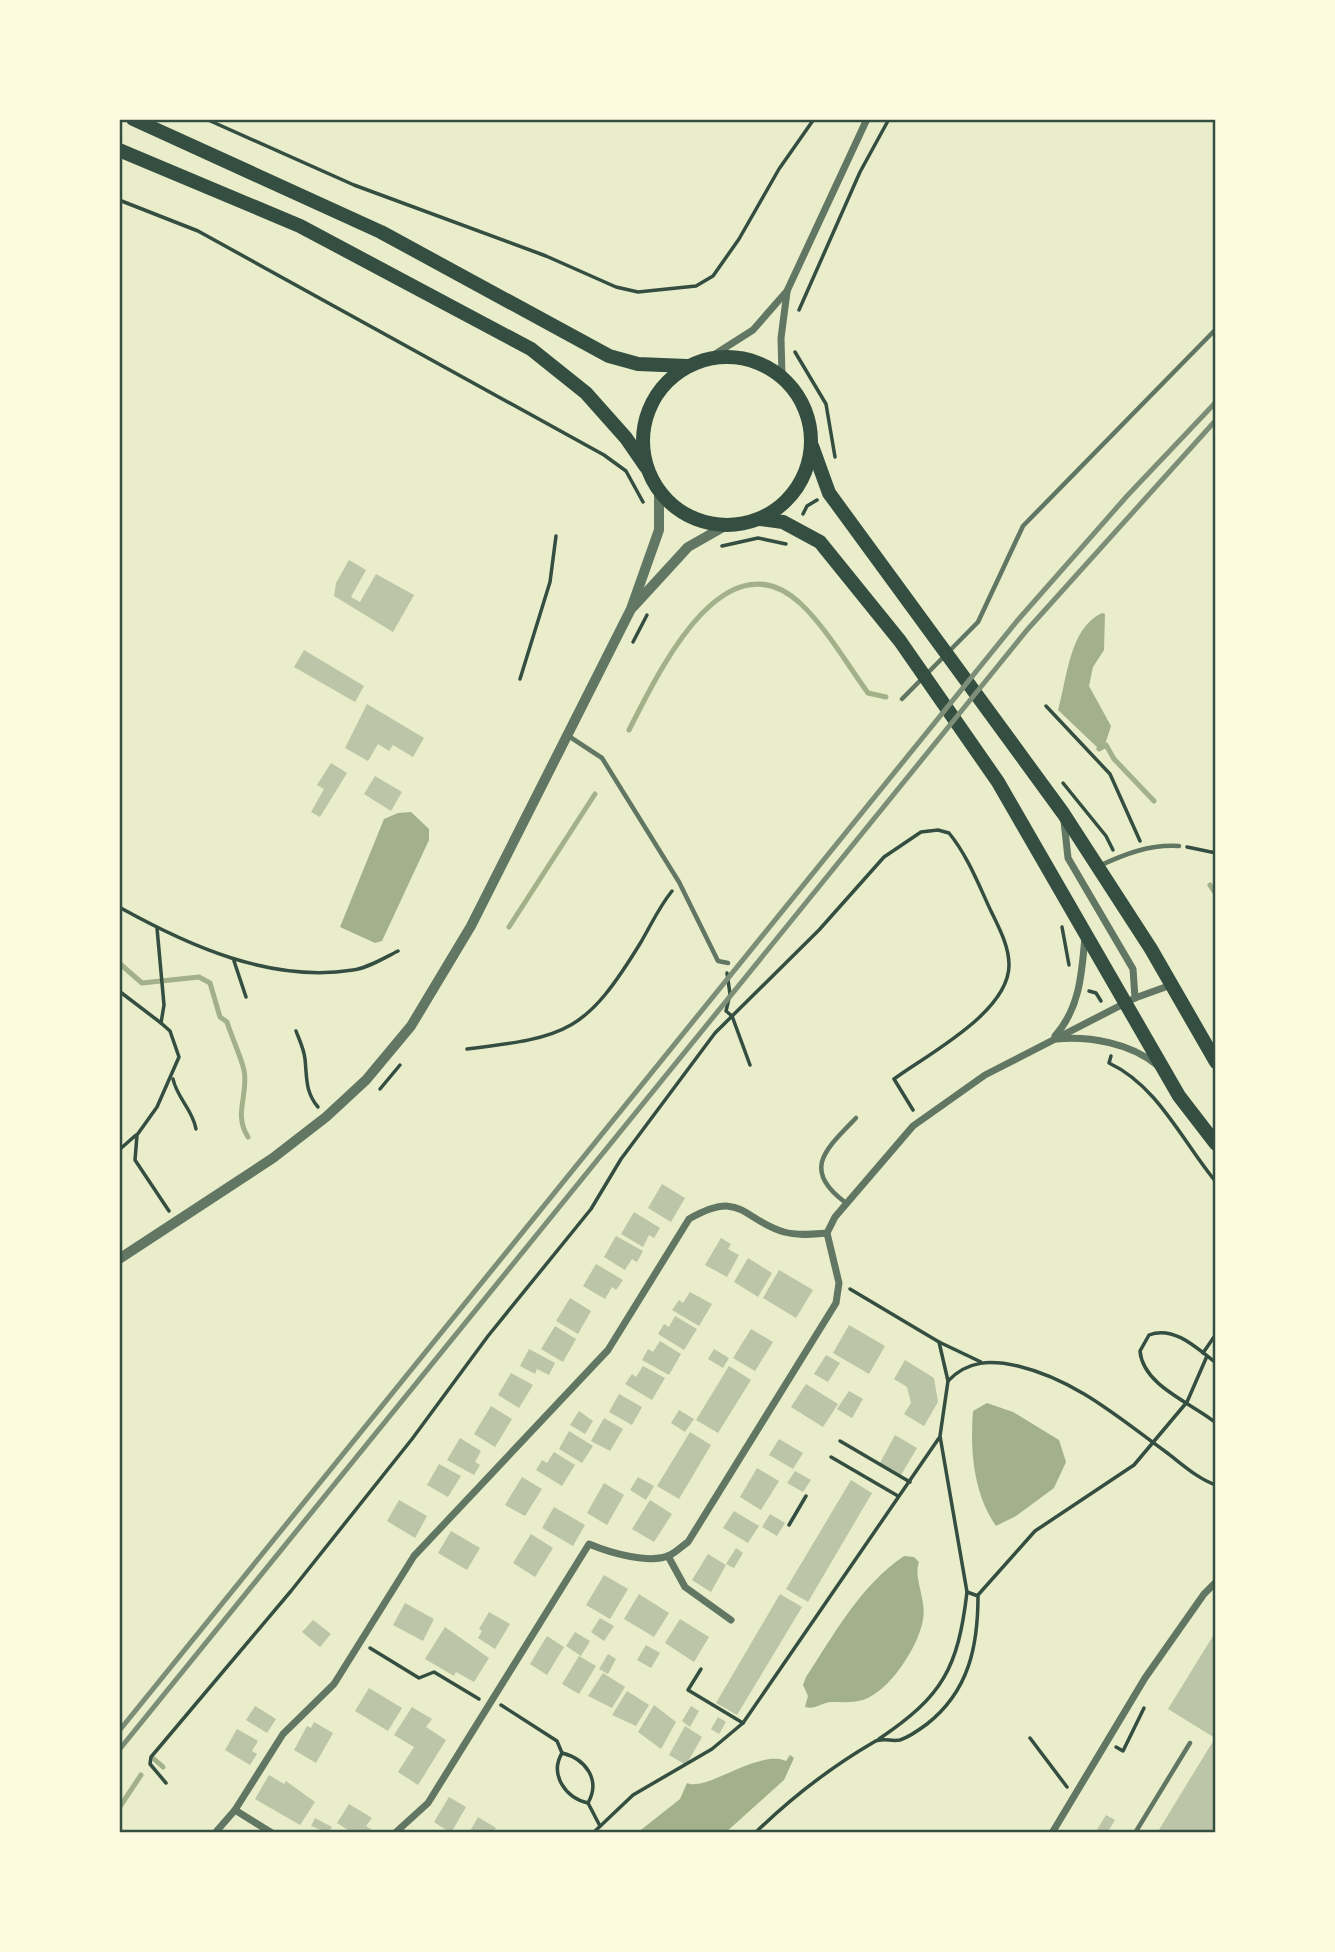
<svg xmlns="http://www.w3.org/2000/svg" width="1335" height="1952" font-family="'Open Sans',sans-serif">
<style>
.water{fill:#a3b18a}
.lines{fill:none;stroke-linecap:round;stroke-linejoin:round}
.stream{stroke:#a3b18a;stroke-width:5}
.building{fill:#bcc5a7}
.path{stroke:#344e41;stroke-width:3.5}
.service{stroke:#617663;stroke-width:4.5}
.minor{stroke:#617663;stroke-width:7}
.tertiary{stroke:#617663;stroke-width:10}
.trunk{stroke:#344e41;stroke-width:14}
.rail{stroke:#7c8e77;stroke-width:5}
.neatline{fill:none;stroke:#344e41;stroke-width:2.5}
</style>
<rect width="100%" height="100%" fill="#e9edc9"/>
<g class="water">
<path d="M1102 613 1105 614 1104 650 1093 667 1089 686 1111 726 1104 748 1099 749 1058 710C1067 680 1069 628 1102 613Z"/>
<path d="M411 812 429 829V840L382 941 375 943 340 927 384 819 398 813Z"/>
<path d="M987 1403 1013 1412 1059 1440 1066 1462 1054 1488 1016 1516 996 1526C973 1493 970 1450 973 1411Z"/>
<path d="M904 1556 914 1557 919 1562C913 1578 927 1600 923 1620 918 1647 890 1691 863 1700 853 1703 841 1702 831 1702 820 1703 815 1710 805 1707L808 1696 803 1685 806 1677C835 1633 860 1586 904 1556Z"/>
<path d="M790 1755 794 1758 784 1780 725 1833H637L680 1799 687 1783C707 1792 758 1749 786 1761Z"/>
</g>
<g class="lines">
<g class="stream">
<path d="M629 730C656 678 723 531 801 604 827 629 847 664 868 693L886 697"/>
<path d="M1099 749 1106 745 1114 759 1154 801"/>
<path d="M1210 885 1216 894"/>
<path d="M509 927 595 794"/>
<path d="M119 963 142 983 199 977 210 983 220 1017 227 1022C232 1038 240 1054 244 1070 249 1094 233 1114 248 1137"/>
<path d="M154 1759 163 1767"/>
<path d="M119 1808 141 1775"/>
</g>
</g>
<g class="building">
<path d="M349 560 366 570 351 597 360 602 376 574 414 595 393 632 334 596 336 583Z"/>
<path d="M304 650 364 686 355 702 294 667Z"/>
<path d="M367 704 424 738 413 757 393 745 389 751 378 744 368 761 345 748Z"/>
<path d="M331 763 347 773 320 817 311 812 324 789 317 785Z"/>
<path d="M375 776 402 792 391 811 364 794Z"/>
<path d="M662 1184 685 1198 671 1222 648 1208Z"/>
<path d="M634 1212 660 1228 654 1238 649 1235 643 1247 621 1234Z"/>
<path d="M616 1236 643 1251 637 1262 632 1259 625 1270 604 1257Z"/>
<path d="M721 1238 731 1244 728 1249 739 1255 727 1277 705 1265Z"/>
<path d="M748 1258 772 1273 758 1297 734 1282Z"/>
<path d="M596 1264 623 1280 616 1290 612 1287 605 1299 583 1286Z"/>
<path d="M779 1270 813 1290 796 1318 763 1298Z"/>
<path d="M690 1292 712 1304 699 1326 672 1310 679 1300 683 1303Z"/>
<path d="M570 1298 591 1311 578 1334 556 1321Z"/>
<path d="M675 1316 697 1329 684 1350 658 1334 664 1324 669 1327Z"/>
<path d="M849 1325 885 1346 869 1374 833 1353Z"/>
<path d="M555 1326 576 1339 563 1362 541 1349Z"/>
<path d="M751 1329 773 1342 755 1371 733 1358Z"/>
<path d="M660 1341 681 1354 669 1375 642 1360 648 1349 653 1352Z"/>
<path d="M529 1349 555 1363 549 1375 537 1369 535 1374 520 1366Z"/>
<path d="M714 1349 729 1358 723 1368 708 1359Z"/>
<path d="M826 1355 840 1363 828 1382 814 1374Z"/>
<path d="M905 1360 934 1378 938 1402 924 1426 904 1414 911 1403 907 1387 894 1379Z"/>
<path d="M643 1366 665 1378 652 1400 625 1384 632 1374 636 1377Z"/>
<path d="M729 1366 751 1380 718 1433 696 1420Z"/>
<path d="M511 1373 533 1385 519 1408 498 1395Z"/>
<path d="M806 1384 838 1404 823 1427 791 1407Z"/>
<path d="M849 1391 863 1399 852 1418 837 1409Z"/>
<path d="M619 1394 642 1407 632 1425 609 1412Z"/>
<path d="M491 1406 512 1419 495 1447 474 1434Z"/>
<path d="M679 1410 694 1419 685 1432 671 1423Z"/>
<path d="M579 1411 593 1421 585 1434 570 1425Z"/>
<path d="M604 1418 623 1429 610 1451 591 1441Z"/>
<path d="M569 1431 593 1446 582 1463 559 1449Z"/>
<path d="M690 1432 711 1445 679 1499 657 1486Z"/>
<path d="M895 1435 917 1448 901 1475 880 1463Z"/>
<path d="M460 1438 481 1451 475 1462 480 1465 474 1475 447 1460Z"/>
<path d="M779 1439 803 1453 793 1469 769 1455Z"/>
<path d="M554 1452 575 1465 562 1486 536 1470 542 1460 547 1463Z"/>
<path d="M439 1464 461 1476 448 1497 427 1485Z"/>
<path d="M757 1468 779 1481 761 1510 740 1497Z"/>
<path d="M795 1471 811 1480 803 1492 787 1483Z"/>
<path d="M522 1477 542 1489 525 1516 505 1505Z"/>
<path d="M638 1477 654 1486 646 1500 630 1490Z"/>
<path d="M851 1480 872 1493 808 1602 786 1589Z"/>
<path d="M604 1483 624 1495 607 1525 587 1513Z"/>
<path d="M399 1500 427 1516 415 1538 387 1521Z"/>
<path d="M650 1500 672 1514 654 1542 632 1529Z"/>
<path d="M554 1507 585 1525 573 1546 542 1528Z"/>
<path d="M734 1511 759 1526 748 1543 723 1528Z"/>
<path d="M770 1514 785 1523 777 1536 762 1527Z"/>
<path d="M451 1531 480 1548 467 1570 438 1553Z"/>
<path d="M531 1534 553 1548 535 1577 513 1563Z"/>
<path d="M736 1548 743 1553 734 1568 726 1564Z"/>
<path d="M708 1554 726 1565 711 1592 692 1580Z"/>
<path d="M604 1575 628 1589 610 1619 586 1605Z"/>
<path d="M639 1594 669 1613 654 1637 624 1619Z"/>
<path d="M780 1594 802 1607 737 1715 716 1703Z"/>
<path d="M405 1603 434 1619 423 1641 393 1625Z"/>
<path d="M489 1612 510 1624 495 1649 478 1638 482 1631 479 1629Z"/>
<path d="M600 1618 614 1626 604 1641 591 1632Z"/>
<path d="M680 1619 709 1637 694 1662 665 1643Z"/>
<path d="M313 1620 331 1634 320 1647 302 1632Z"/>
<path d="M445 1627 489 1658 474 1682 456 1672 454 1676 425 1659Z"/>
<path d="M1216 1631V1833H1157L1215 1738 1168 1709Z"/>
<path d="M575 1632 590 1641 581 1656 566 1646Z"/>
<path d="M547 1636 564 1647 547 1675 530 1664Z"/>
<path d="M646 1645 660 1653 651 1668 637 1660Z"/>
<path d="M608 1654 616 1659 608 1674 599 1669Z"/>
<path d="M579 1656 596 1666 579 1694 562 1684Z"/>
<path d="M603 1673 625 1687 612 1708 588 1696Z"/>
<path d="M369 1688 402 1708 388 1731 355 1711Z"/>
<path d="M627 1691 649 1705 636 1726 612 1715Z"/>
<path d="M654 1705 676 1722 661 1749 638 1732Z"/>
<path d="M255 1706 276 1719 267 1733 246 1720Z"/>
<path d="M691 1706 699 1711 690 1727 682 1721Z"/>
<path d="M412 1707 432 1719 426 1727 446 1740 418 1785 398 1772 414 1747 394 1735Z"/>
<path d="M718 1717 726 1722 719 1734 711 1729Z"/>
<path d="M314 1722 333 1733 316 1763 294 1750 307 1726 311 1728Z"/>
<path d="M685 1726 702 1737 686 1765 669 1755Z"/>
<path d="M237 1729 258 1741 252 1751 257 1754 250 1765 225 1750Z"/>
<path d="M269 1775 284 1784 286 1781 315 1802 300 1825 255 1799Z"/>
<path d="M449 1797 466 1807 451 1833 434 1822Z"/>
<path d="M349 1804 372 1818 366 1826 377 1833H353L337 1823Z"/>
<path d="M1106 1815 1115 1820 1107 1833H1095Z"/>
<path d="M478 1817 496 1828 492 1833H469Z"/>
<path d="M315 1818 332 1827 328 1833 311 1826Z"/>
</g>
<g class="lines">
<g class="path">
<path d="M206 119 354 185 546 256 616 287 638 292 696 286 713 276 739 239 779 169 814 119"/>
<path d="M119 200 198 231 604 455 626 471 643 502"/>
<path d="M799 310 860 172 889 119"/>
<path d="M795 352 826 404 835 457"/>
<path d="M803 514 807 506 817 500"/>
<path d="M722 546 758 538 786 544"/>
<path d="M633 642 647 615"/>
<path d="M520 679 550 582 556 536"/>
<path d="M1046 706 1110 774 1140 841"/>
<path d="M1063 783 1106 836 1113 850"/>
<path d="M1187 847 1216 853"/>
<path d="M119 907C189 946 271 983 353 970 368 968 384 958 398 951"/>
<path d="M1062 927 1069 965"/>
<path d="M157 928 164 1005 161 1023 170 1031 179 1057 157 1107 137 1135 135 1160 169 1211"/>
<path d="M234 961 246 997"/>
<path d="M727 973 730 994 726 1011 732 1016 750 1065"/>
<path d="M119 991 161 1023"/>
<path d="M1089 991 1096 993 1101 1001"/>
<path d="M296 1031C299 1039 304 1049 305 1059 307 1077 305 1092 318 1107"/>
<path d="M467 1049C568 1037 586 1032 641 942 651 925 659 907 672 891"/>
<path d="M1111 1056 1109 1063C1158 1086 1182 1141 1216 1182"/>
<path d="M173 1079C177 1098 193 1110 196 1129"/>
<path d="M380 1089 400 1065"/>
<path d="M119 1150 136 1135"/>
<path d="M850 1289 939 1342 981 1362"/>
<path d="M1203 1353 1216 1334"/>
<path d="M1216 1363C1198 1349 1174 1325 1149 1335L1140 1351C1143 1386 1192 1403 1216 1423"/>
<path d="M948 1381C968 1360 991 1360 1018 1366 1076 1380 1119 1418 1166 1452 1182 1464 1198 1479 1216 1485"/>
<path d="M840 1441 910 1482"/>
<path d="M831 1457 898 1496"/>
<path d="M789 1525 806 1496"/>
<path d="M978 1595 1035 1531 1134 1465 1187 1402 1207 1356"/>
<path d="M370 1648 419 1678 434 1672 479 1699"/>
<path d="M701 1669 688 1690 743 1723"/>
<path d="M501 1705 557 1741 562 1753C549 1775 566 1798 588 1803L600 1826"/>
<path d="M1030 1738 1067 1787"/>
<path d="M879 1739C943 1696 958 1668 967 1592"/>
<path d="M1116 1747 1123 1751 1144 1708"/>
<path d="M562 1753C586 1759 601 1780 588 1803"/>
<path d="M166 1783 150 1764 151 1757 291 1591 412 1439 488 1336 591 1209 621 1159 715 1033 819 930 884 857 921 832 938 830 949 833C967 855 978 883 990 909 998 926 1009 945 1009 965 1009 1012 928 1054 894 1079L913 1110"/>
<path d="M593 1833 633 1795 712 1749 743 1723 939 1438"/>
<path d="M755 1833C790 1799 831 1767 874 1742 882 1737 891 1742 900 1740 909 1737 919 1730 927 1724 969 1691 978 1646 978 1596L967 1592 940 1436 948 1381 939 1342"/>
</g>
<g class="service">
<path d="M902 699 978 622 1023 526 1216 329"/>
<path d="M567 735 602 758 679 882 718 961 728 963"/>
<path d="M1099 866C1125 854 1150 844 1179 846"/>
<path d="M846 1203C801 1170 825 1150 856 1118"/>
<path d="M1135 1833 1190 1743"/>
</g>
<g class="minor">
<path d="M709 358 753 330 787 291 867 119"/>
<path d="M782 376 781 338 787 292"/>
<path d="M1064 821 1068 858 1133 969 1135 998"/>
<path d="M1055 1036C1080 1008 1082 972 1085 936"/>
<path d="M1056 1039C1090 1036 1130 1043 1157 1065"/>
<path d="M668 1556 685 1587 731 1620"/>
<path d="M235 1810 272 1833"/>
<path d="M215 1833 235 1810 283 1734 334 1684 414 1556 608 1350 689 1219C742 1189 741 1219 784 1232 798 1236 813 1234 827 1233"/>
<path d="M395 1833 428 1803 589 1544C608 1552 650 1565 670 1555 676 1552 682 1546 688 1542L836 1303 839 1283 827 1233 835 1217 913 1126 985 1075 1135 998 1171 985"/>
<path d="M1052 1833 1145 1678 1204 1594 1216 1582"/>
</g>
<g class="tertiary">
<path d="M633 607 688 547 725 526"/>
<path d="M119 1259 273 1158 326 1117 366 1080 411 1026 471 926 631 609 659 530V492"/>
</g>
<g class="trunk">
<path d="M133 119 381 232 609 356 638 364 687 366"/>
<path d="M119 150 300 226 531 349 586 393 626 438 646 467"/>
<circle cx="727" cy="441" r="84"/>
<path d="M812 446 829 493 1063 813 1151 949 1216 1062"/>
<path d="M760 519 783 522 820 542 900 641 998 782 1179 1096 1216 1144"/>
</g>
<g class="rail">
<path d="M119 1731 1017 621 1127 496 1216 402"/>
<path d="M119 1750 1027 630 1216 420"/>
</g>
</g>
<rect width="1335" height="1952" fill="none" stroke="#fefae0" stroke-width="242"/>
<rect x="121" y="121" width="1093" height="1710" class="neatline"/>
</svg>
